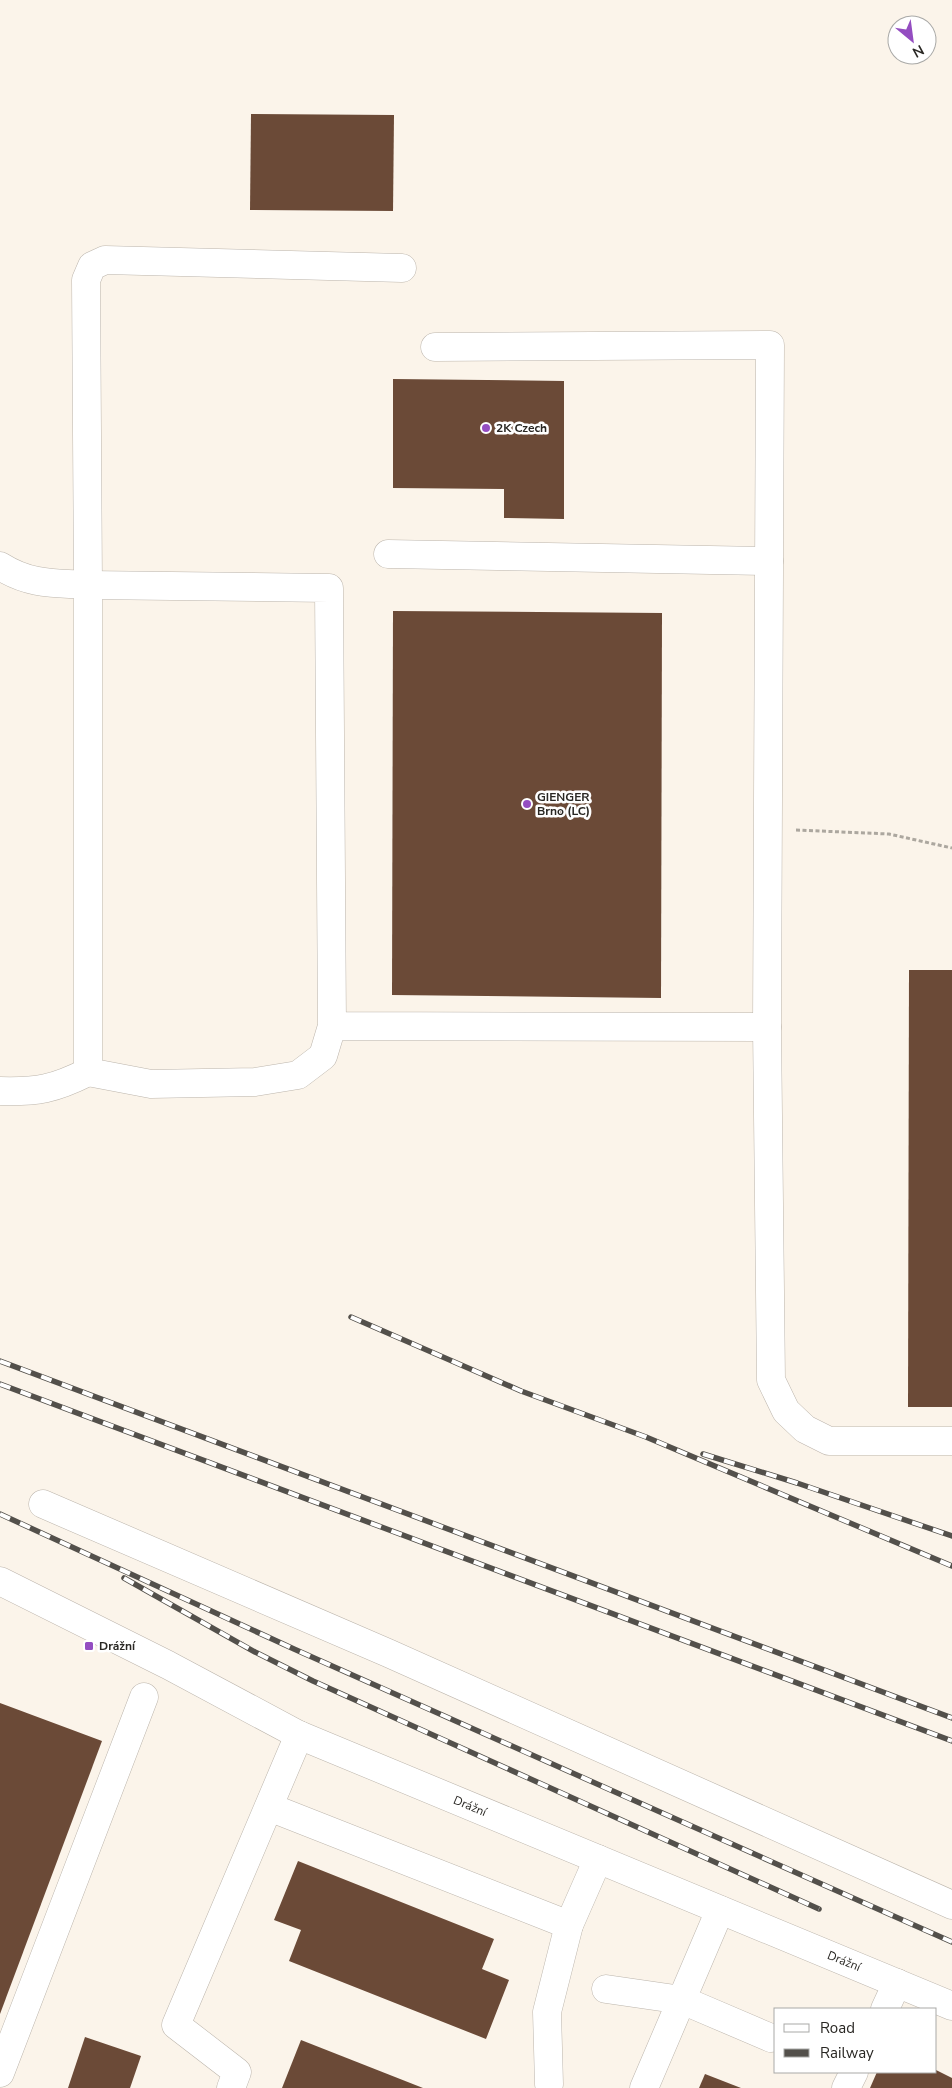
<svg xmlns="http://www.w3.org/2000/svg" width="952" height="2088" font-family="'Nunito Sans',sans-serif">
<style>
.building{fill:#6b4a37}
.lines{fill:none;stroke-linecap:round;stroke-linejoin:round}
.minor-casing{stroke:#bcb5ac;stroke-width:29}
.path{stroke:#aca79f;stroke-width:3;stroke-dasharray:4 2.5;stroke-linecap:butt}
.minor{stroke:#fff;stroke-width:28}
.rail-casing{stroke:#53504b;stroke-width:5.5}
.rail{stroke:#fff;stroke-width:4;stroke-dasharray:11;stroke-linecap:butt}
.poi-dot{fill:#944dc1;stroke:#fff;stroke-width:2}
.labels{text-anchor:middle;stroke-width:5;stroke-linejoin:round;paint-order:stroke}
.poi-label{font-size:12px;font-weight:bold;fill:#292723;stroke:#fff;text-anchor:start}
.street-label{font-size:12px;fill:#292723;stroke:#fff}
</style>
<rect width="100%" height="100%" fill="#fbf4ea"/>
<g class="building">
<path d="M251 114 394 115 393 211 250 210Z"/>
<path d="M393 379 564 381V519L504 518V489L393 488Z"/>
<path d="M393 611 662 613 661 998 392 995Z"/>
<path d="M909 970H952V1407H908Z"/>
<path d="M0 1703 102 1741 0 2014Z"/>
<path d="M298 1861 494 1939 482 1969 509 1980 486 2039 289 1961 301 1930 274 1920Z"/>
<path d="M85 2037 141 2056 130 2088H68Z"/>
<path d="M301 2040 423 2088H282Z"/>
<path d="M936 2070 952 2078V2088H870L877 2072H936Z"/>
<path d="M705 2074 741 2088H699Z"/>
</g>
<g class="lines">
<g class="minor-casing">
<g id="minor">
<path d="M435 347 770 345 767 1027 771 1380 786 1411 805 1429 829 1441H952"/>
<path d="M388 554 769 561"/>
<path d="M0 566C30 585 54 583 88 585L86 280 92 266 105 260 402 268"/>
<path d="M332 1026 329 588 88 585V1072L151 1084 255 1082 298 1075 323 1056 332 1026 767 1027"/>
<path d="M0 1091C38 1092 54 1089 88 1072"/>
<path d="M43 1504 388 1653 952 1905"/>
<path d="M0 1581 168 1665 299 1735 952 2006"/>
<path d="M269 1807 569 1925"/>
<path d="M606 1989 682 2000 771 2038"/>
<path d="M885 2009 897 1983"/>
<path d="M0 2073 144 1697"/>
<path d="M549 2084 547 2012 569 1925 598 1859"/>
<path d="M231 2088 237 2072 176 2025 299 1735"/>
<path d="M644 2088 720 1910"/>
<path d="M846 2088 854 2072"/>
</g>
</g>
<path class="path" d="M796 830 889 834 952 848"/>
<use href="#minor" class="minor"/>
<g class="rail-casing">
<g id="rail">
<path d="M351 1317 521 1391 646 1437 952 1566"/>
<path d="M0 1361 952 1718"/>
<path d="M0 1384 952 1741"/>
<path d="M703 1454 797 1483 952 1536"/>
<path d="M0 1514 294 1649 952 1942"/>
<path d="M124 1578 255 1652 313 1681 819 1909"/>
</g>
</g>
<use href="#rail" class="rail"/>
</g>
<g class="poi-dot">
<circle cx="486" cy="428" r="5"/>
<circle cx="527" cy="804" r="5"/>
<rect x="84" y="1641" width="10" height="10" rx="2.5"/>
</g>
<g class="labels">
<g class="poi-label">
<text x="496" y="432">2K Czech</text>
<text x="537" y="801">GIENGER<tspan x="537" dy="14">Brno (LC)</tspan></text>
<text x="99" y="1650">Drážní</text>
</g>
<g class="street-label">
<text transform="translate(470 1806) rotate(23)" y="4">Drážní</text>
<text transform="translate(844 1961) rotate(22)" y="4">Drážní</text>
</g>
</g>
<rect x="774" y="2008" width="162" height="65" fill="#ffffff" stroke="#a9a9a7"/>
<rect x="784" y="2024" width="25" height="8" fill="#ffffff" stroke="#a9a9a7"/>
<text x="820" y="2033" font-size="15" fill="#292723">Road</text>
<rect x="784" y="2049" width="25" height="8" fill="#53504b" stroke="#a9a9a7"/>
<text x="820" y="2058" font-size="15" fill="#292723">Railway</text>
<g transform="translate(912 40) rotate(151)"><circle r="24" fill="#ffffff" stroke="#a9a9a7"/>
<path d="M0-4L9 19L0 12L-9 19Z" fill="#944dc1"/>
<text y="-8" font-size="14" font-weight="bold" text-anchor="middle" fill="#292723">N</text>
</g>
</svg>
